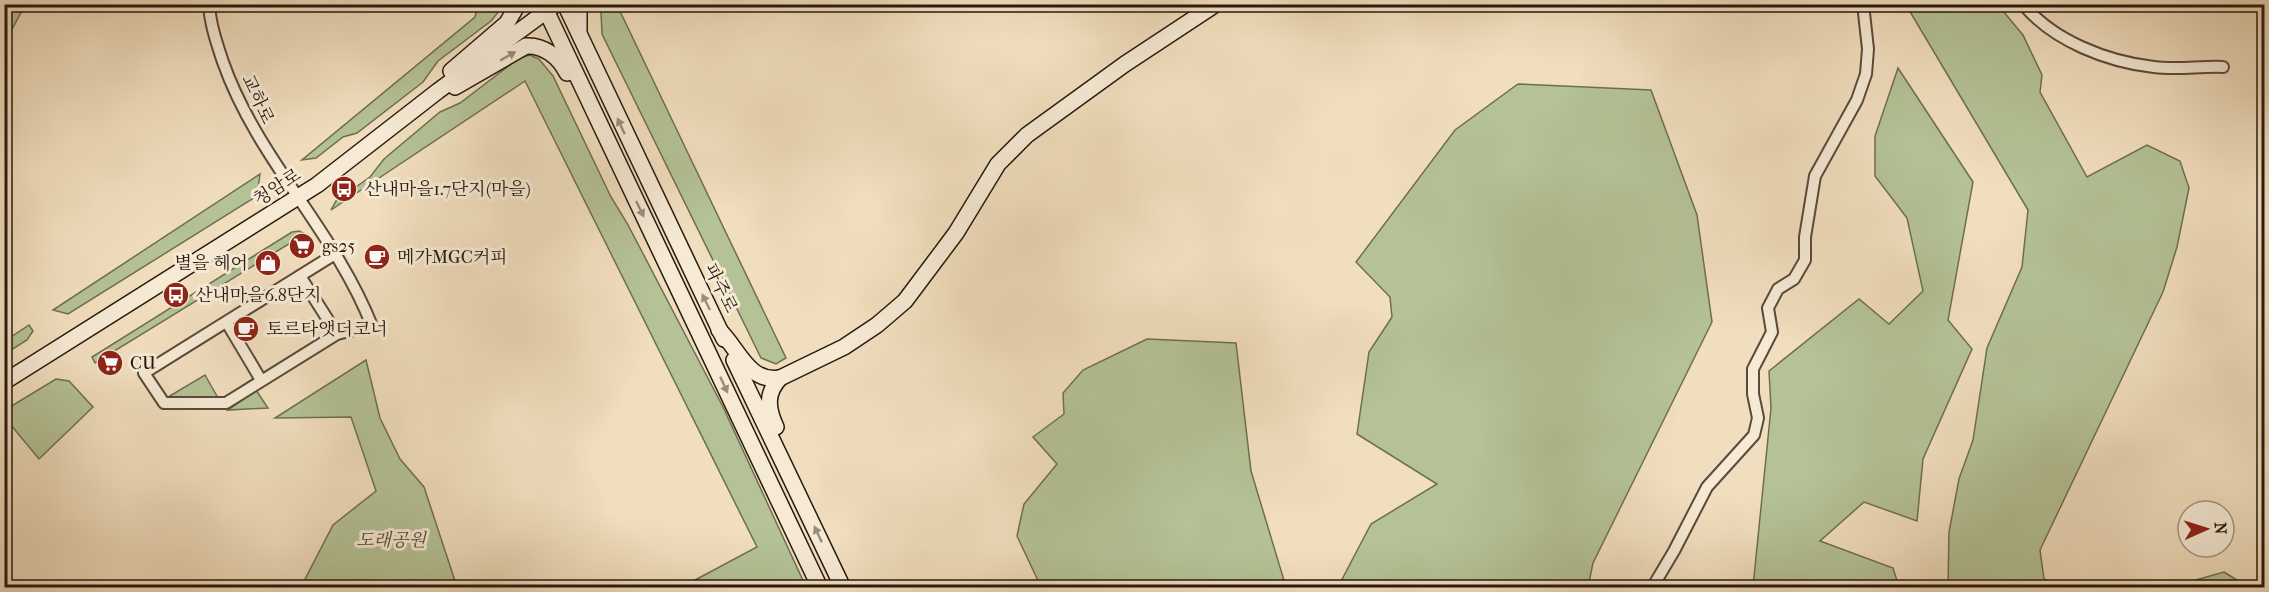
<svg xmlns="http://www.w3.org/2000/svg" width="2269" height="592" font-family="'IM FELL French Canon','Noto Serif KR',serif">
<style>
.green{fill:#b4c296;stroke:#6e6e52;stroke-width:1.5}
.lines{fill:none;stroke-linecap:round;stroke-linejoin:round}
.street-casing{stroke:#5a4a3b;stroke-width:14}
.secondary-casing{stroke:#27190f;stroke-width:18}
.street{stroke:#f6ead5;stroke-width:10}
.secondary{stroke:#f6ead5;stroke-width:15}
.oneway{fill:#998c7c}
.labels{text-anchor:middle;stroke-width:6;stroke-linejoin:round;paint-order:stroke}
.street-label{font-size:18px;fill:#27190f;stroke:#f6ead5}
.poi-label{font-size:18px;fill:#27190f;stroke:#f6ead5;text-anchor:start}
.park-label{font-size:18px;font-style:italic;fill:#514c38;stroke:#f6ead5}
</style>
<rect width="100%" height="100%" fill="#f1debe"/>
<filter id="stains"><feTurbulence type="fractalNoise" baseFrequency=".00333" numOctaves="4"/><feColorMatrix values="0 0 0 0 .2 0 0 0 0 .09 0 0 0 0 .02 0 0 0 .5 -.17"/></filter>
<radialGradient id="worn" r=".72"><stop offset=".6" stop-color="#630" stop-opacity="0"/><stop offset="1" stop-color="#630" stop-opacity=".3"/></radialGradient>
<g class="green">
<path d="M4 5H25L10 33 5 37Z"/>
<path d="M478 5H504L491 21 438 61 423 82 357 133 343 137 316 158 302 160 475 17Z"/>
<path d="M605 5H617L786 358 776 364 761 358 602 34 601 12Z"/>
<path d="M1906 5H1998L2023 35 2042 75 2040 92 2087 177 2147 145 2180 161 2189 188 2177 247 2163 292 2040 550 2044 579 2067 587H1948L1949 532 1959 479 1973 440 1987 348 2022 267 2028 210Z"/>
<path d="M530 55 539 59 553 76 611 197 627 223 723 407 806 587H682L757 547 525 81 331 210 336 201 370 177 384 159 440 112 460 103 519 58Z"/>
<path d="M1898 68 1973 182 1948 320 1972 349 1923 459 1917 521 1864 502 1820 541 1893 568 1899 587H1753L1771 408 1769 371 1859 299 1889 324 1923 291 1907 218 1875 176V136Z"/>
<path d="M1518 84 1651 90 1697 215 1712 322 1593 563 1588 587H1338L1371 524 1437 484 1357 434 1369 352 1392 317 1390 297 1356 262 1455 130Z"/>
<path d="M260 174 257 196 68 314 53 310Z"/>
<path d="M299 231 305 234 95 363 92 357 292 232Z"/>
<path d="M29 325 33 331 27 340 5 354V341Z"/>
<path d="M1147 339 1236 343 1251 471 1286 587H1041L1017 536 1024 504 1057 464 1033 437 1064 414 1063 393 1083 370Z"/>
<path d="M366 360 380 418 400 459 424 487 457 587H301L333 525 376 491 351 417 275 418Z"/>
<path d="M205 375 218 398 168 397Z"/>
<path d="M56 379 69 381 93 407 39 459 5 418V410Z"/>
<path d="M256 390 268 408 228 410Z"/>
<path d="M2224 572 2248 587H2171Z"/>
</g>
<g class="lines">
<g class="street-casing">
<g id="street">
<path d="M209 4C210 24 217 44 223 62 257 159 335 231 372 326L337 334 226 403H164L144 373 335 254"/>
<path d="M2023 4C2053 41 2108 62 2154 67 2176 70 2201 66 2223 67"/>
<path d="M300 276 337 334"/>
<path d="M227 323 261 380"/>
<path d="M1652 588 1674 551 1707 487 1754 435 1758 418 1753 394V369L1772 332 1768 308 1778 289 1794 279 1805 260V237L1815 176 1857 100 1866 74 1868 49 1863 4"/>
</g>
</g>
<g class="secondary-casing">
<g id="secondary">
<path d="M543 4 820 588"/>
<path d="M565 4 724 339"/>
<path d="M579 30V4"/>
<path d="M451 71 507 23 518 4"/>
<path d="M455 87 526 46C544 45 559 57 567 73"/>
<path d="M719 330C739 349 748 383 780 378L844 347 877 325 905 301 956 233 998 164 1027 135 1125 64 1216 4"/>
<path d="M734 360 843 588"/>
<path d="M4 382 317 185 438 91 556 4"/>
<path d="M776 427C767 408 766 393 780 378"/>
</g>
</g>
<use href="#street" class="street"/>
<use href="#secondary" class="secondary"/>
</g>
<defs><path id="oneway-solid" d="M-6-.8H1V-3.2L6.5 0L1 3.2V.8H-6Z" transform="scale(1.5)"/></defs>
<g class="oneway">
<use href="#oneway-solid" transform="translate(508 56) rotate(-30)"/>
<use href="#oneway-solid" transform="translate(621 126) rotate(-115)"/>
<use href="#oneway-solid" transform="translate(640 209) rotate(64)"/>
<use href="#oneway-solid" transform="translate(706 302) rotate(-116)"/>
<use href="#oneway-solid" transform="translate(724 385) rotate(65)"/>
<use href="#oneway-solid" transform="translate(818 534) rotate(-115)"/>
</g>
<defs>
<g id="bus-disc" transform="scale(1.35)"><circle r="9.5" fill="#8f2418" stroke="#f6ead5"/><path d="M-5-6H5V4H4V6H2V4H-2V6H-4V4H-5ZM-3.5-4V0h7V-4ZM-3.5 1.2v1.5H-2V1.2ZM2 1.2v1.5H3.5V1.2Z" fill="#fff"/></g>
<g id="supermarket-disc" transform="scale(1.35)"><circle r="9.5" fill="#8f2418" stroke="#f6ead5"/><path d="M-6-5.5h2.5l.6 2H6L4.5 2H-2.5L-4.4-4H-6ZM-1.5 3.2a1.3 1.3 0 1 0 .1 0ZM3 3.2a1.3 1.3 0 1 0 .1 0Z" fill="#fff"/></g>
<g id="cafe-disc" transform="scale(1.35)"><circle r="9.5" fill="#8f2418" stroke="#f6ead5"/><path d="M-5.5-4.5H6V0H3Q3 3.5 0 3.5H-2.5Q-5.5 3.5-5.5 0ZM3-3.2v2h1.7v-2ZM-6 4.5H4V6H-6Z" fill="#fff"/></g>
<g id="shop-disc" transform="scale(1.35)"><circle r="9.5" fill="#8f2418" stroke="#f6ead5"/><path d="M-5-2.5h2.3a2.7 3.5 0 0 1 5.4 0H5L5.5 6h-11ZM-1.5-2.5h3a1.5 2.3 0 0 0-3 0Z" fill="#fff"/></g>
</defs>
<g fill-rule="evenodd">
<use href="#bus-disc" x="344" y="189"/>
<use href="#supermarket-disc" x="302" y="246"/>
<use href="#cafe-disc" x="377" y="257"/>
<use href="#shop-disc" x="268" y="263"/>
<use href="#bus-disc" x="176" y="295"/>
<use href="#cafe-disc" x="246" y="329"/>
<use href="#supermarket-disc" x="110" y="363"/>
</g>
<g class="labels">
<g class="street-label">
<text transform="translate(258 99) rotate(65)" y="6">교하로</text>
<text transform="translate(277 187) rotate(-33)" y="6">청암로</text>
<text transform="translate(721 288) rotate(64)" y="6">파주로</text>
</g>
<g class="poi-label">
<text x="364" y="195">산내마을1.7단지(마을)</text>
<text x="322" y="252">gs25</text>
<text x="397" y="263">메가MGC커피</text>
<text x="248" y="269" text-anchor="end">별을 헤어</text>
<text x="195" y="301">산내마을6.8단지</text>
<text x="266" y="335">토르타앳더코너</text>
<text x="130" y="369">CU</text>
</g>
<g class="park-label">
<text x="391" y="546">도래공원</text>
</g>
</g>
<rect width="2269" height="592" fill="none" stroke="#f1debe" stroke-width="24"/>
<rect x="6" y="6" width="2257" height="580" fill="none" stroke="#27190f" stroke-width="3"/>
<rect x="12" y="12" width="2245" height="568" fill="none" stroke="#27190f" stroke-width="1.5"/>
<g transform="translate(2206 529) rotate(87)"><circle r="28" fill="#f6ead5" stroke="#a39686" stroke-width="1.5"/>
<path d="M0-4.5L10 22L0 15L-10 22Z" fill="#8f2418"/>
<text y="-9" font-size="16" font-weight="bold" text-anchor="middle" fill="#27190f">N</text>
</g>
<rect width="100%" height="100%" filter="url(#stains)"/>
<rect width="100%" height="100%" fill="url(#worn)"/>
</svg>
